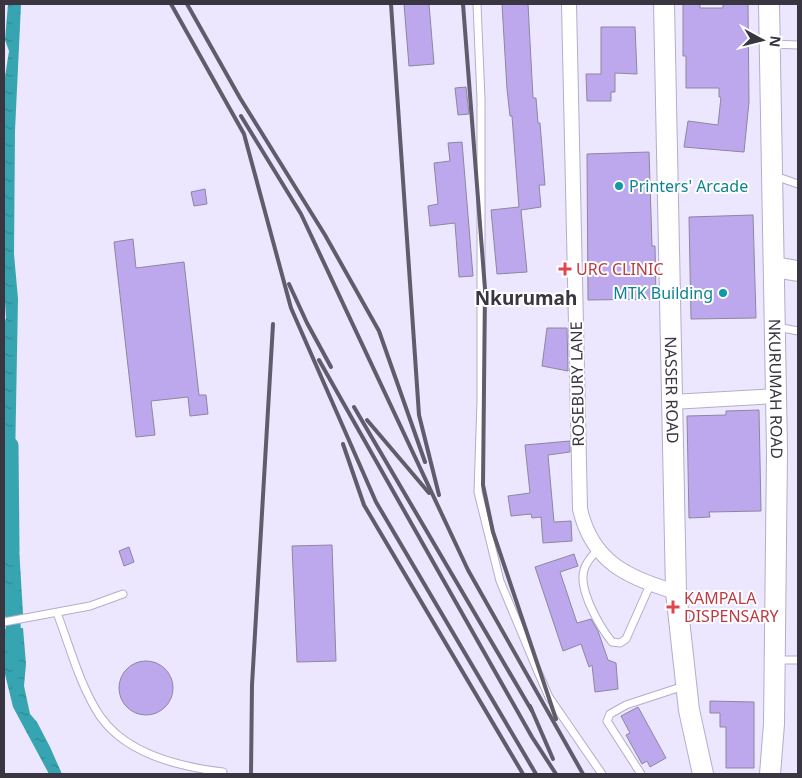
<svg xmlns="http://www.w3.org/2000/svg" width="802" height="778" font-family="'Noto Sans',sans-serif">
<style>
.water{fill:url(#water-ripples)}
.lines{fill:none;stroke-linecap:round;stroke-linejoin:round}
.canal{stroke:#37a5b1;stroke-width:15}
.building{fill:#bda8ed;stroke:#8d86a1}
.lane-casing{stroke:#b5adca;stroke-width:9}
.street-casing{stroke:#b5adca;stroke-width:16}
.secondary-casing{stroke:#b5adca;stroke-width:22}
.lane{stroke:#fff;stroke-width:7}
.street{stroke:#fff;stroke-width:14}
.secondary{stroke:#fff;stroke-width:20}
.rail{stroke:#605c6b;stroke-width:4}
.culture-dot{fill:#0f9aa8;stroke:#fff;stroke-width:2}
.health-dot{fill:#e0444e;stroke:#fff;stroke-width:2}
.labels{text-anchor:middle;stroke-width:4;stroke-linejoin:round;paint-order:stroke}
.culture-label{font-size:16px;fill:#0d838f;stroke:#fff;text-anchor:start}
.health-label{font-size:16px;fill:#be3a42;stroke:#fff;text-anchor:start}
.street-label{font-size:16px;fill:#393642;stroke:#fff}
.quarter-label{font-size:19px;font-weight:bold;fill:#393642;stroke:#fff}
</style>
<defs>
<pattern id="water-ripples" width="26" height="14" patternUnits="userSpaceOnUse" patternTransform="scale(1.25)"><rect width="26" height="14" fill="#37a5b1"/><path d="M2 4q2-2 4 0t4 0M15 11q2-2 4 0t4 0" fill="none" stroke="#2f8792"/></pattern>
</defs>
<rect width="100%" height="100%" fill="#ece6fe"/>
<g class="water">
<path d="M8 4H21L15 131 14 254 18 299 15 461 4 470V324L6 318 4 286V83L9 51 5 40Z"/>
<path d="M16 474 18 519 4 516V485Z"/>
<path d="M4 528 18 530 23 614 4 616Z"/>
<path d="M23 628 26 664 24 686 30 714 37 722 50 747 62 774H49L13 707 4 670V629Z"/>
</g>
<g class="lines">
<g class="canal">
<path d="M11 445 12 550"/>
<path d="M12 595 14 649"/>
</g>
</g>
<g class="building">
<path d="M404 4H429L434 64 409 66Z"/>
<path d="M502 4H528L533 98H536L538 123H540L545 185H539L541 207 521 210 527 272 497 274 491 210 519 207 512 116H510L507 89Z"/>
<path d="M683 4H700V8H723V4H748L749 102 744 152 684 147 688 121 718 125 721 97H719V88H686V56H683Z"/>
<path d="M601 27H635L637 74 615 73V92H611V101H587L586 74H601Z"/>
<path d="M466 87 469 114 458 115 455 88Z"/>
<path d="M462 142 473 276 459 277 455 223 430 226 428 206 438 204 434 163 450 161 448 143Z"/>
<path d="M649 152 652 246H655L656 299 588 300 587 154Z"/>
<path d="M205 189 207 204 194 206 191 192Z"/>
<path d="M753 215 756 318 691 319 689 217Z"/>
<path d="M133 239 136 268 184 262 199 395H206L208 414 190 416 188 397 151 401 155 435 136 437 114 242Z"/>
<path d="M547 328H567L568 371 542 366Z"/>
<path d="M759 410 761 511 709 512 710 517 689 518 687 416 726 415V411Z"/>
<path d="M570 441V452L548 455 554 522 571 521 572 541 543 543 541 517 532 518 531 514 511 516 508 496 530 493 525 445Z"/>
<path d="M332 545 336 661 297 662 292 546Z"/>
<path d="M129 547 134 562 124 566 119 551Z"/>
<path d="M574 554 578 566 560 572 577 623 591 619 598 631 608 660 616 663 618 689 595 692 592 665 589 667 581 644 563 651 535 567Z"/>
<circle cx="146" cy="688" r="27"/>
<path d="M710 701 754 702V768H726V727H720V713H710Z"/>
<path d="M638 707 666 758 650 767 647 761 642 764 626 735 630 733 621 716Z"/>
</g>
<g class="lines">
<g class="lane-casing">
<g id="lane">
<path d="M477 4 481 99V401L478 492 500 581 538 672 549 697 602 774"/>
<path d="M771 44 798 45"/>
<path d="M775 176 798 184"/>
<path d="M777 327 798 331"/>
<path d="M597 550C592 556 586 562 584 570 578 590 600 627 612 642L620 643 626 639 650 585"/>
<path d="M57 613C70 647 80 686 100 716 126 754 180 767 223 772"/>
<path d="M4 622 90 606 123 594"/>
<path d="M775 660H798"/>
<path d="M641 774 607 721 610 714 626 705 684 686"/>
</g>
</g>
<g class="street-casing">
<g id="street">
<path d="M569 4 580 509C592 562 628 578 676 592"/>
<path d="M672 402 776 396"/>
</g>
</g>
<g class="secondary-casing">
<g id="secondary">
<path id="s1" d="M664 4 676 592 689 710 703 774"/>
<path id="s2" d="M769 4 777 451 774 724 770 774"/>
<path d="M774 267 798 271"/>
</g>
</g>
<use href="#lane" class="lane"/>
<use href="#street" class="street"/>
<use href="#secondary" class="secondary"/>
<g class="rail">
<path d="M171 4 244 134 291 308 376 502 536 774"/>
<path d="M187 4 240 98 325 235 379 331 425 462"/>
<path d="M391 4 419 415 439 495"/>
<path d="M463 4 485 289 483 485 493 532 556 719"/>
<path d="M241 116 301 214 468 570 583 774"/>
<path d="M289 284 307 323 331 367"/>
<path d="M319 360 532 737 556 774"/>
<path d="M354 407 532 711"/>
<path d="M367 420 429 493"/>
<path d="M343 444 364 505 523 774"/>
<path d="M530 706 553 759"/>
<path d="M251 774 252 685 273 324"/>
</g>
</g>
<g class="culture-dot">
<circle cx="619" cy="186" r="5"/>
<circle cx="723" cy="293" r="5"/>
</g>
<g class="health-dot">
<path d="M562.5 261.5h5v5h5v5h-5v5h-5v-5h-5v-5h5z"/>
<path d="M670.5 599.5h5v5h5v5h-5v5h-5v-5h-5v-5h5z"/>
</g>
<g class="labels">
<g class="culture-label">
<text x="629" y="192">Printers' Arcade</text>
<text x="713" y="299" text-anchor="end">MTK Building</text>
</g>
<g class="health-label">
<text x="576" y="275">URC CLINIC</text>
<text x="684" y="604">KAMPALA<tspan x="684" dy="18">DISPENSARY</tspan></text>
</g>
<g class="street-label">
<text transform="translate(577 384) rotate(-91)" y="6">ROSEBURY LANE</text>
<text dy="6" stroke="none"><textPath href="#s2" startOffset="385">NKURUMAH ROAD</textPath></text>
<text dy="6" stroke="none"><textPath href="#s1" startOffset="386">NASSER ROAD</textPath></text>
</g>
<g class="quarter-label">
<text x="526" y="305">Nkurumah</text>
</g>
</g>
<rect width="802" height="778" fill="none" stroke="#393642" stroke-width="10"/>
<g transform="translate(762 40) rotate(97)" stroke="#ffffff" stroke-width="4" paint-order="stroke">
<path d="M0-4L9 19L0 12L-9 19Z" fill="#393642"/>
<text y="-8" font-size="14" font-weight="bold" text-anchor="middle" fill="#393642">N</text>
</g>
</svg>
